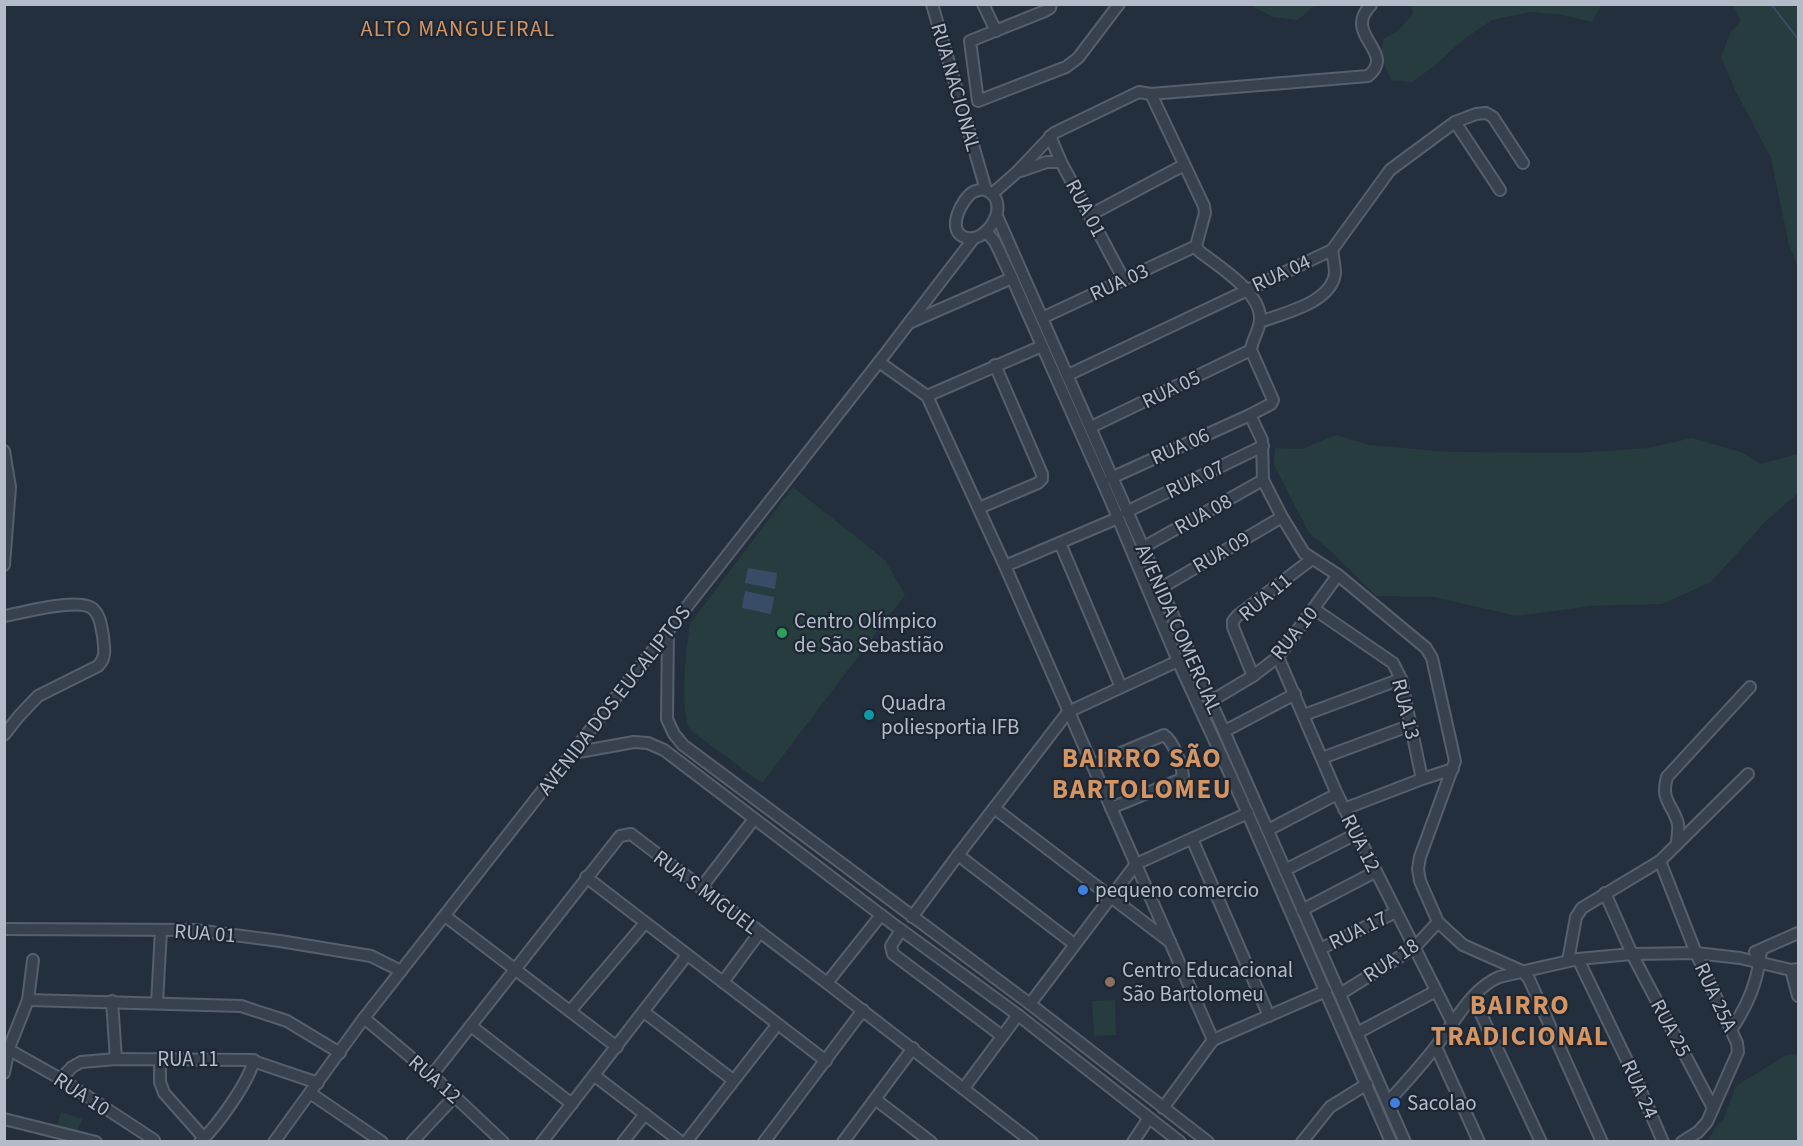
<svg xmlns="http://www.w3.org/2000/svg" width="1803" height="1146" font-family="'Source Sans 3',sans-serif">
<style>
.green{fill:#263c3f}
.water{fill:#394c67}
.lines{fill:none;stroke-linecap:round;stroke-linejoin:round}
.stream{stroke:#394c67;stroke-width:2}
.minor-casing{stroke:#565f6c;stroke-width:14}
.minor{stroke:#38414e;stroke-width:10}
.leisure-dot{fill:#2e9e5b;stroke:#1d2633;stroke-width:2}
.culture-dot{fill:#0f9aa8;stroke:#1d2633;stroke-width:2}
.shop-dot{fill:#3f7fe0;stroke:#1d2633;stroke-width:2}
.education-dot{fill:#8d6e63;stroke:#1d2633;stroke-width:2}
.labels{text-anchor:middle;stroke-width:4.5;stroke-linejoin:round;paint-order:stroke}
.street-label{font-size:21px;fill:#b4bcc9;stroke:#1d2633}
.poi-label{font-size:21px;fill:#b4bcc9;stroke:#1d2633;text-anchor:start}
.neighbourhood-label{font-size:22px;letter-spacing:1.5px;fill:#d59563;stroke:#1d2633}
.district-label{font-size:27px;font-weight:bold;letter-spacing:1.5px;fill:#d59563;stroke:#1d2633}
</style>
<rect width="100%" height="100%" fill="#242f3e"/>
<g class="green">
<path d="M1250 5H1315L1298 20 1273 17Z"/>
<path d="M1411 5H1601L1592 22 1563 15 1531 12 1492 20 1464 39 1433 67 1412 82 1391 80 1381 57 1383 39 1398 31 1413 14Z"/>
<path d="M1733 5H1798V267L1789 245 1771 158 1735 90 1721 57 1731 31 1741 21Z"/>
<path d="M1336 435 1369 445 1449 452 1575 453 1648 448 1692 438 1741 452 1760 464 1798 454V493L1766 521 1711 582 1662 604 1591 606 1516 616 1435 597 1376 596 1333 553 1309 533 1274 465 1275 448 1302 449Z"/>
<path d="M793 487 885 560 905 595 762 783 690 730C679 708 686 648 690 624Z"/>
<path d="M1115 1000 1116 1035 1094 1036 1092 1001Z"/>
<path d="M1798 1054V1141H1710L1709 1139 1715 1128 1723 1120 1736 1086 1786 1055Z"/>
<path d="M61 1112 82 1119 77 1132 57 1126Z"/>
</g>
<g class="water">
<path d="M748 568 777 573 775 589 745 583Z"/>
<path d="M745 591 774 597 771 614 742 608Z"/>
</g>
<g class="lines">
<path class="stream" d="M1771 4 1798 39"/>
<g class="minor-casing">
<g id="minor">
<path d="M932 4 986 190"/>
<path d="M983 4 996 31"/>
<path d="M1051 4 1050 8 1045 11 970 41 978 101 1066 67 1078 58 1119 4"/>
<path d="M1151 94 1204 206 1205 213 1196 246 1199 251C1218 266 1261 292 1260 319 1260 330 1252 339 1251 350L1273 400 1271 404 1250 415 1262 440 1263 480 1282 517 1304 553 1338 575 1426 648 1432 658 1455 761 1420 857 1418 869 1420 881 1438 922 1463 945 1522 971 1529 979 1602 1142"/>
<path d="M1455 122 1500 190"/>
<path d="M1050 136 1061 162 1124 280"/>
<path d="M1021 171 1047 162H1061"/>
<path d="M982 189C1017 198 985 250 962 236 947 227 963 198 973 192 975 191 980 190 982 189Z"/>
<path d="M992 194 1017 172 1054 133 1139 92 1151 94 1368 76C1398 52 1341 35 1371 5"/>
<path d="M1090 215 1184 165"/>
<path d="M997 216 1405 1142"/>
<path d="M986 231 995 242 1012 278 1110 499 1178 661 1240 796 1391 1142"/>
<path d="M1042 318 1196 246"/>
<path d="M1260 322C1283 313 1332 303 1335 273 1335 266 1333 257 1332 250"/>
<path d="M909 323 1012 278"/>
<path d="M879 362 927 396 1005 566 1213 1040"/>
<path d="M1068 375 1332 250 1390 170 1455 122 1476 114 1486 113 1493 117 1523 163"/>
<path d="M927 396 1042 346"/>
<path d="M1091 427 1251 350"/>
<path d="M4 451 10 487 4 565"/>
<path d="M1111 478 1250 415"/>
<path d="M979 508 1038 483 1042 479V474L995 365"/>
<path d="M1126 512 1263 446"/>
<path d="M1060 543 1121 687"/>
<path d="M1142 548 1263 480"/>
<path d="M1005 566 1118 518"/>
<path d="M1161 588 1282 517"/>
<path d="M1314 609 1393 663 1401 679 1422 779"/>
<path d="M4 616C22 613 82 596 94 610 101 617 101 627 103 636 104 648 107 657 98 666L38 696 19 716 4 735"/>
<path d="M668 629 667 719 674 734 683 745 1030 1004 1208 1142"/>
<path d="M1278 657 1337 794 1453 1024"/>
<path d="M1253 676 1233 627V621L1237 616 1312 559"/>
<path d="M1211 701 1253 676 1278 657 1338 575"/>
<path d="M1304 715 1401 679"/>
<path d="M1225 731 1295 694"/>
<path d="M573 753 634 742 648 743 664 750 893 924 1018 1015 1180 1142"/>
<path d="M1322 758 1411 725"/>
<path d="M1092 765 1164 735C1174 742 1182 765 1183 776L1179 780 1111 808"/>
<path d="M994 808 1170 942"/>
<path d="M1344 809 1422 779 1453 769"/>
<path d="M1268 830 1337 794"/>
<path d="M1192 839 1269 1016"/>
<path d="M1677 844C1677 838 1679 830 1678 824 1673 804 1660 801 1667 777L1750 687"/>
<path d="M958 855 1074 944"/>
<path d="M1660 861 1748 774"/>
<path d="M1285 870 1356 834"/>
<path d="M586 877 826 1061"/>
<path d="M701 888 754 819"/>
<path d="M1605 893 1632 954 1713 1108"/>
<path d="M1302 910 1375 872"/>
<path d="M445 916 617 1047"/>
<path d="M912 917 958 855 1068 712 1178 661"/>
<path d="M4 929 195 930 280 941 371 956 401 971"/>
<path d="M901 930 891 946 893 954 1002 1036"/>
<path d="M1320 949 1396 912"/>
<path d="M1755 952 1798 933"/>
<path d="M1578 959 1634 1075 1663 1142"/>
<path d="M1568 961 1576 917 1582 908 1660 861 1696 953 1737 1043 1738 1052 1707 1122 1698 1132 1682 1142"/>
<path d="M1791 970 1798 996"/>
<path d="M723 982 760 932"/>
<path d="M827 983 881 915"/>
<path d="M1340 994 1414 948 1438 922"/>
<path d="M1473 997 1541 1142"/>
<path d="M28 1000 241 1006 287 1021 340 1053"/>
<path d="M112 1001 116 1059"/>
<path d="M157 1003 161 930"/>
<path d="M1030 1004 1136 864 1248 813"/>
<path d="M571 1010 645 923"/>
<path d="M644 1012 733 1080"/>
<path d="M364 1018 432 1075 503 1142"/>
<path d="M471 1026 572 1104"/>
<path d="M1731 1030C1748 1005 1758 981 1761 950"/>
<path d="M1357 1033 1436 991"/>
<path d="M4 1047 61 1079 154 1140"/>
<path d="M1436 1047 1479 1142"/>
<path d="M160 1059V1082L164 1093 204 1138"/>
<path d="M4 1073 9 1048 28 1000 33 960"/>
<path d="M432 1075 620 836 631 834 827 983 1032 1142"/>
<path d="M595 1076 681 1142"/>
<path d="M61 1079 72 1067 81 1062 93 1061 116 1059 250 1060 318 1083"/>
<path d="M964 1088 1018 1015"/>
<path d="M310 1093 382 1142"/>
<path d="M875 1099 931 1142"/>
<path d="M1388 1102C1405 1083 1422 1065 1437 1045 1455 1022 1471 989 1499 977L1578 959 1632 954 1696 953 1740 958 1791 970 1798 969"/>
<path d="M1163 1108 1213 1040 1326 991"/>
<path d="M4 1119 96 1142"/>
<path d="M200 1142C218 1125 248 1083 254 1060"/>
<path d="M274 1142 364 1018 879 362 974 238"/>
<path d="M412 1142 455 1096"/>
<path d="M542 1142 687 955"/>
<path d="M623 1142 645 1114"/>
<path d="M686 1142 777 1025"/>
<path d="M764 1142 863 1010"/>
<path d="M843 1142 913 1048"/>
<path d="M1133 1142 1149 1118"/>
<path d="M1302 1142 1330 1107 1367 1084"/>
</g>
</g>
<use href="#minor" class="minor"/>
</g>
<circle class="leisure-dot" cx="782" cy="633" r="6"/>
<circle class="culture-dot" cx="869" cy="715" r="6"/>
<g class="shop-dot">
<circle cx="1083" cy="890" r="6"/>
<circle cx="1395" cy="1103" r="6"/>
</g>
<circle class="education-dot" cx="1110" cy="982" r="6"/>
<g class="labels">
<g class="street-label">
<text transform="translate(956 87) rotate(74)" y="7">RUA NACIONAL</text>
<text transform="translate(1086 208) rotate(62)" y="7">RUA 01</text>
<text transform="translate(1281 273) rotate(-25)" y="7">RUA 04</text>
<text transform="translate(1119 282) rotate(-25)" y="7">RUA 03</text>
<text transform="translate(1171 389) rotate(-26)" y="7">RUA 05</text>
<text transform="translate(1180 446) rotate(-24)" y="7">RUA 06</text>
<text transform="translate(1195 479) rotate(-26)" y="7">RUA 07</text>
<text transform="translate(1203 514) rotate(-29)" y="7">RUA 08</text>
<text transform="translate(1221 552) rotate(-30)" y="7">RUA 09</text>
<text transform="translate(1265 597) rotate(-40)" y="7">RUA 11</text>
<text transform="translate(1179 629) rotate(66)" y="7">AVENIDA COMERCIAL</text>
<text transform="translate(1294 633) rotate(-51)" y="7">RUA 10</text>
<text transform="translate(614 700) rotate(-52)" y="7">AVENIDA DOS EUCALIPTOS</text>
<text transform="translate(1406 709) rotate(76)" y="7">RUA 13</text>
<text transform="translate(1361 843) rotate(63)" y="7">RUA 12</text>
<text transform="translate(706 892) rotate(37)" y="7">RUA S MIGUEL</text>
<text transform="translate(1358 930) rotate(-26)" y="7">RUA 17</text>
<text transform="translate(205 933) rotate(4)" y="7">RUA 01</text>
<text transform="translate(1391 960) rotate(-34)" y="7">RUA 18</text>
<text transform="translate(1716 997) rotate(65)" y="7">RUA 25A</text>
<text transform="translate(1671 1028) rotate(62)" y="7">RUA 25</text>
<text x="188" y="1066">RUA 11</text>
<text transform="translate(435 1079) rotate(41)" y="7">RUA 12</text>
<text transform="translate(1640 1089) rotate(66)" y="7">RUA 24</text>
<text transform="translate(82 1094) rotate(33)" y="7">RUA 10</text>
</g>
<g class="poi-label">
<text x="794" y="628">Centro Olímpico<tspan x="794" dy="24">de São Sebastião</tspan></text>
<text x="881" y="710">Quadra<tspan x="881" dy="24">poliesportia IFB</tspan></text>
<text x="1095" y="897">pequeno comercio</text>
<text x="1122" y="977">Centro Educacional<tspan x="1122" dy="24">São Bartolomeu</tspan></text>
<text x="1407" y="1110">Sacolao</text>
</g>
<g class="neighbourhood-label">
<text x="458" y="36">ALTO MANGUEIRAL</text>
</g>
<g class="district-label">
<text x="1142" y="767">BAIRRO SÃO<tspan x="1142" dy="31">BARTOLOMEU</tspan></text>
<text x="1520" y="1014">BAIRRO<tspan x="1520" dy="31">TRADICIONAL</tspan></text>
</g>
</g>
<rect width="1803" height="1146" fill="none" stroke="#b4bcc9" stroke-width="12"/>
</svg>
